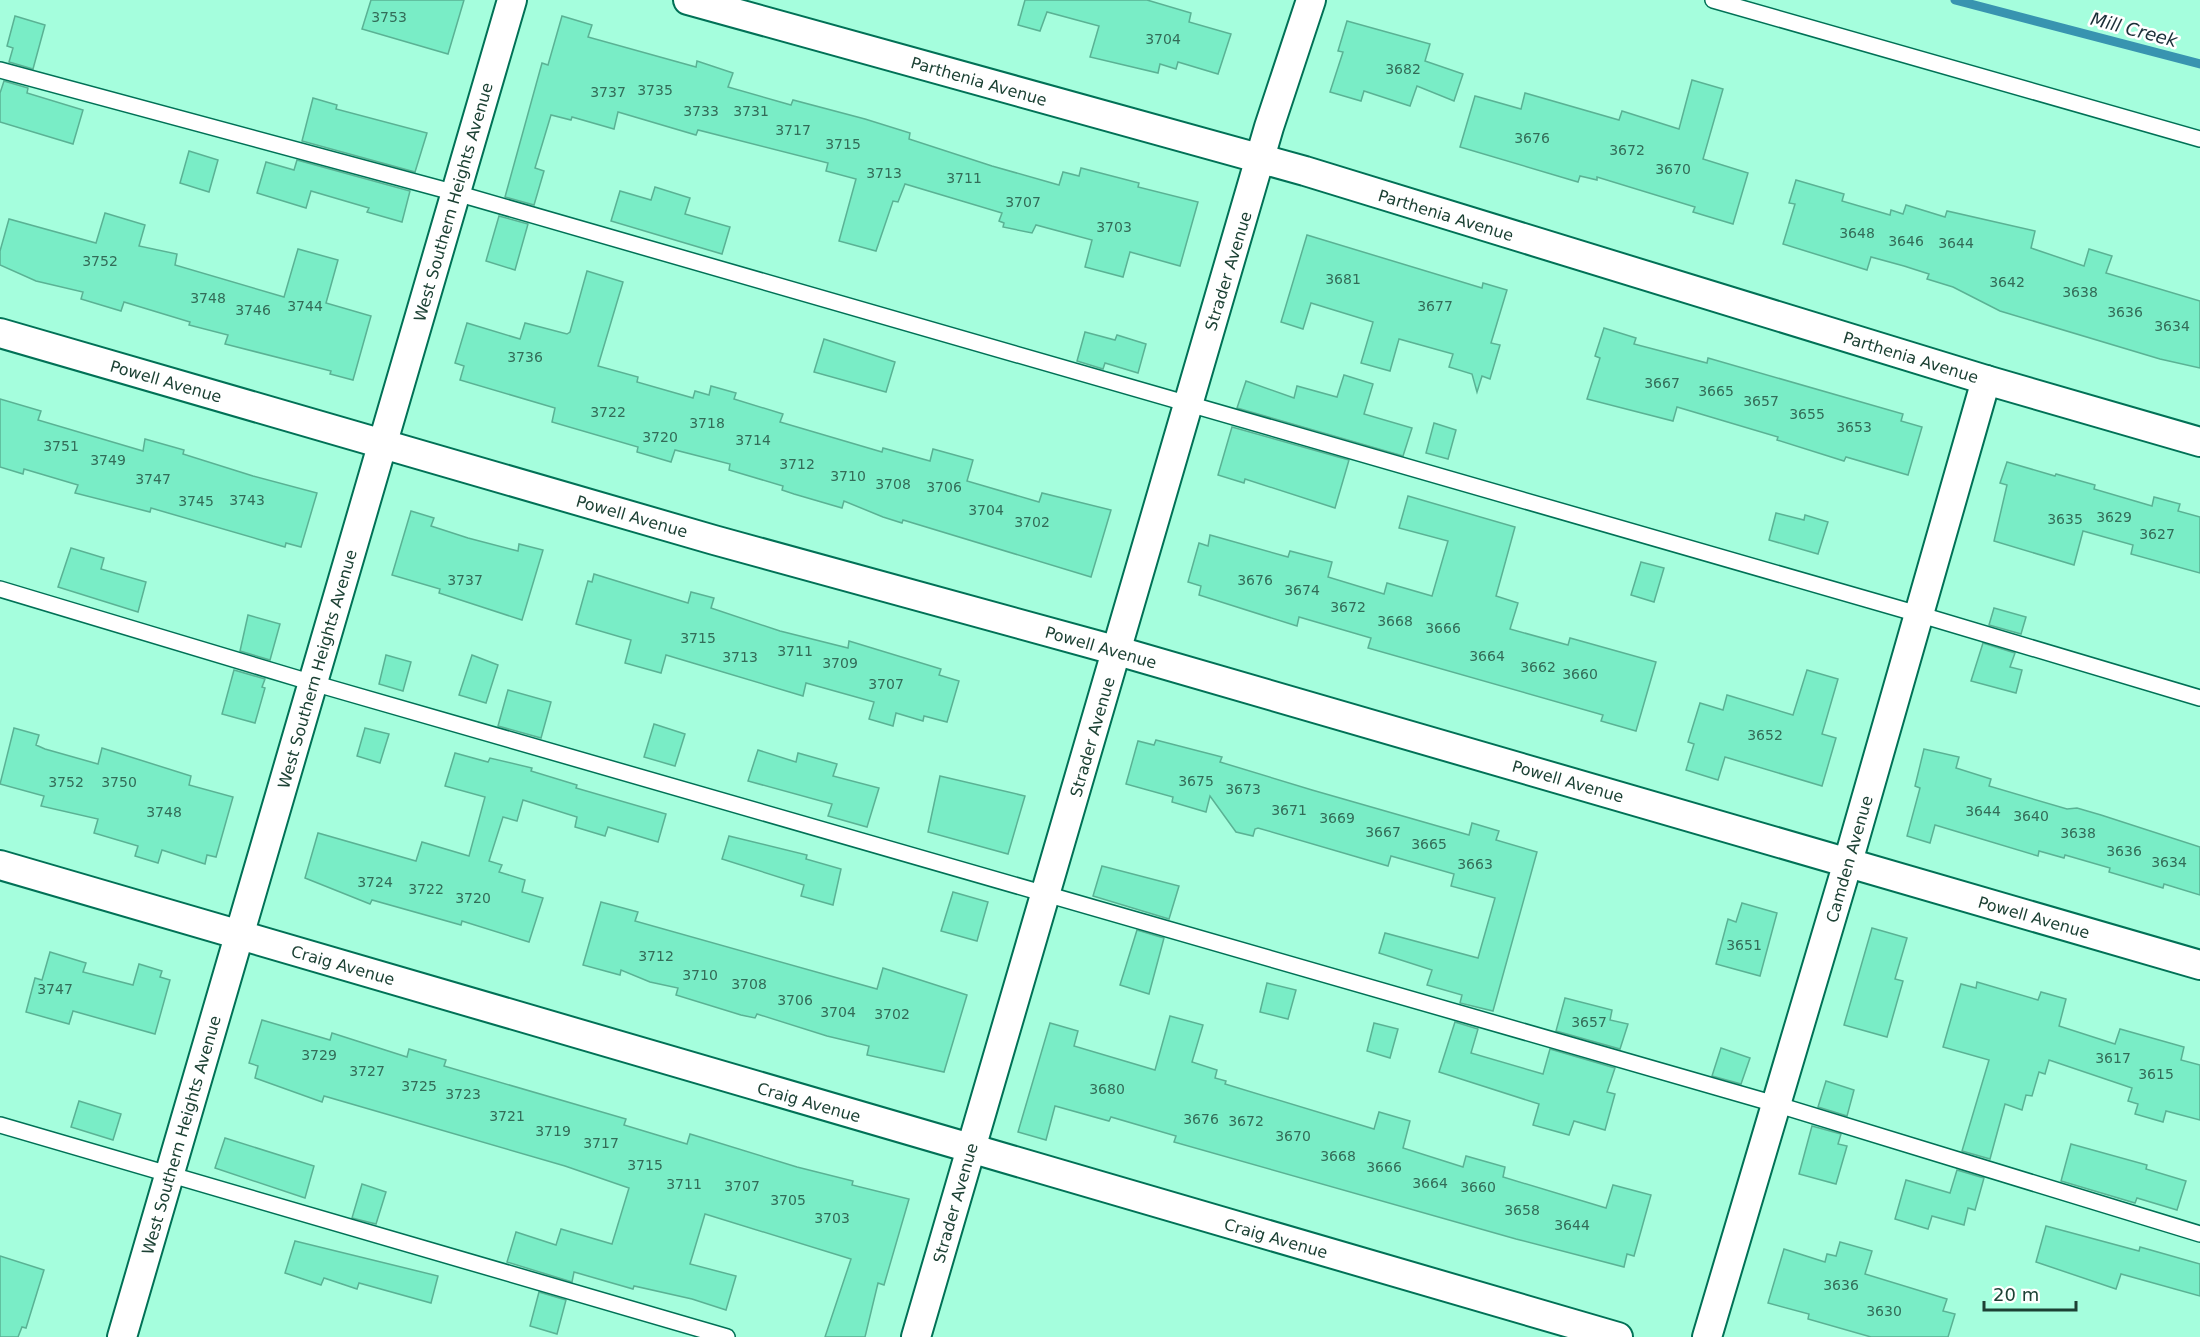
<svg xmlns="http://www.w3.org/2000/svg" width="2200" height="1337" font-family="'DejaVu Sans',sans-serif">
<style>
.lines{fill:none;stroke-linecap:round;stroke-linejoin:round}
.stream{stroke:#3894b0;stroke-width:9}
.building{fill:#79edc6;stroke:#5ab294;stroke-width:1.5}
.service-casing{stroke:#017156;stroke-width:18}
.minor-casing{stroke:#017156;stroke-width:32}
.service{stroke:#fff;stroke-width:15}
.minor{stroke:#fff;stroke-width:28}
.labels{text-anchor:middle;stroke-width:5;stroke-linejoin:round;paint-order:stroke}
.number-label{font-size:14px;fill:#336c58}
.street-label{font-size:16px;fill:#1c4134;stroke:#fff}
.water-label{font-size:18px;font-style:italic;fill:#1b2f38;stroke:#fff}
</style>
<rect width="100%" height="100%" fill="#a5fedd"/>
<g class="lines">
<path class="stream" d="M1955 0 2200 64"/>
</g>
<g class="building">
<path d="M371 0H464L448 54 362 29Z"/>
<path d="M1025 0H1147L1191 13 1189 22 1231 34 1218 74 1178 62 1176 69 1160 64 1158 73 1090 57 1099 26 1047 12 1040 31 1018 25Z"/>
<path d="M15 16 45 25 33 69 9 62 13 48 7 46Z"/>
<path d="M562 16 592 25 588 37 696 67 697 61 733 73 728 87 791 105 793 100 865 119 910 133 909 139 992 166 1059 185 1063 172 1079 176 1081 168 1139 183 1138 187 1198 202 1180 266 1130 252 1123 277 1085 267 1092 240 1036 225 1032 233 1003 227 1004 223 999 221 1002 213 905 184 898 202 893 201 876 251 839 241 856 179 826 171 828 163 698 130 696 135 618 112 614 129 572 117 571 120 551 115 535 168 544 171 534 205 505 197 542 63 548 65Z"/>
<path d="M1347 21 1430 44 1425 61 1463 74 1454 101 1417 86 1410 106 1364 91 1361 101 1330 92 1343 52 1338 51Z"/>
<path d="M1692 80 1723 89 1703 159 1748 173 1733 224 1693 212 1695 207 1597 177V180L1580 176 1578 182 1460 147 1475 96 1521 109 1525 93 1619 120 1622 111 1679 129Z"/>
<path d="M4 81 28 88 27 93 83 110 73 144 0 122V93Z"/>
<path d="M313 98 337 105 336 109 427 133 415 172 302 141Z"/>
<path d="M189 151 218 160 209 192 180 183Z"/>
<path d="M297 160 410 191 402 222 367 212 369 208 311 191 306 208 257 193 266 162 294 170Z"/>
<path d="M1796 180 1844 194 1842 201 1890 215 1891 210 1903 214 1906 205 1945 217 1947 211 2035 231 2031 248 2084 266 2089 249 2112 256 2106 273 2200 301V368L2160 359 2000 311 1953 287 1927 279 1929 274 1904 266 1871 257 1867 270 1783 244 1795 204 1789 203Z"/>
<path d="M655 187 690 198 685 214 730 227 722 254 611 221 620 191 651 200Z"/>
<path d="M105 213 145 225 139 246 177 254 175 265 284 297 298 249 338 260 326 303 371 316 353 380 330 374 331 371 225 344 228 335 189 325 190 322 124 302 121 311 81 299 83 292 36 281 0 265V251L9 219 96 243Z"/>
<path d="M499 216 528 224 515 270 486 261Z"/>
<path d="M1307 235 1482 288 1483 283 1507 290 1491 343 1500 345 1490 379 1482 376 1477 392 1472 374 1449 367 1453 354 1399 339 1390 371 1361 363 1373 322 1311 303 1303 329 1281 322Z"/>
<path d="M587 271 623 282 598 366 638 377 637 382 693 398 695 391 709 395 711 386 736 393 734 399 783 414 780 422 882 452 883 448 930 461 933 449 973 460 967 481 1039 502 1042 493 1111 510 1091 577 903 520 902 523 883 517 844 501 842 508 794 494 782 490 783 486 729 470 730 464 675 450 671 462 637 452 638 447 552 422 555 408 460 380 464 366 455 363 467 323 520 339 525 323 567 334 570 332Z"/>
<path d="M1604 328 1636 338 1634 344 1707 363 1708 358 1903 414 1901 421 1922 427 1908 475 1846 457 1844 461 1777 440 1778 437 1677 407 1673 421 1587 399 1600 358 1595 356Z"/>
<path d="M1085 332 1115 340 1117 335 1146 344 1138 373 1105 363 1103 369 1077 361Z"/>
<path d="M824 339 895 362 886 392 814 372Z"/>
<path d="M1344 375 1373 384 1364 414 1412 428 1403 456 1237 408 1246 381 1294 398 1297 386 1337 397Z"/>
<path d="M0 399 41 411 38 420 143 451 145 439 184 450 183 454 253 476 317 493 301 547 286 543 285 547 151 508 150 512 75 493 78 485 24 469 23 474 0 467Z"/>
<path d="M1434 423 1456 430 1448 459 1426 453Z"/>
<path d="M1232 427 1349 460 1335 508 1245 479 1244 483 1218 475Z"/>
<path d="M2007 462 2055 476 2056 474 2095 485 2094 489 2152 506 2154 497 2180 504 2178 511 2200 517V573L2131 554 2133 545 2083 531 2074 565 1994 541 2007 485 2000 483Z"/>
<path d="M1408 496 1515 527 1496 596 1518 603 1510 629 1568 645 1570 638 1656 662 1636 731 1601 721 1603 715 1368 648 1371 638 1299 617 1297 626 1199 595 1201 586 1188 582 1199 543 1208 546 1210 535 1288 557 1290 551 1332 562 1328 577 1384 594 1387 583 1432 596 1448 541 1399 528Z"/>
<path d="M411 511 434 518 431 526 468 538 518 551 519 544 543 550 522 620 439 593 440 589 392 575Z"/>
<path d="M1776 513 1804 520 1805 515 1828 522 1818 554 1769 540Z"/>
<path d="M71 548 104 558 101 569 146 582 138 612 58 587Z"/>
<path d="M1641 562 1664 568 1654 602 1631 595Z"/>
<path d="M594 574 688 603 691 592 714 598 711 608 780 631 848 648 849 641 941 669 939 675 959 681 947 722 924 716 923 721 896 713 893 726 869 719 874 702 806 683 803 696 666 655 661 673 625 663 631 640 576 624 588 581 592 582Z"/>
<path d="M1994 608 2026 617 2021 634 1989 625Z"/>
<path d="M248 615 280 624 270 660 240 651Z"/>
<path d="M1983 643 2015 653 2010 667 2022 670 2016 693 1971 681Z"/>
<path d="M386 655 411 662 403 691 379 684Z"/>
<path d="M472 655 498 665 486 703 459 695Z"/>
<path d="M234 670 265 679 262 687 265 688 255 723 222 714Z"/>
<path d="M1807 670 1838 679 1822 734 1836 738 1822 786 1725 757 1718 780 1686 770 1694 744 1688 742 1700 703 1723 710 1727 695 1793 715Z"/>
<path d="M508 690 551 702 541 738 498 726Z"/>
<path d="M654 724 685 734 675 766 644 757Z"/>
<path d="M14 728 39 735 36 745 45 749 98 764 102 748 191 776 189 785 233 797 216 857 207 855 205 864 162 850 158 863 135 856 138 846 94 833 98 819 41 806 44 796 0 784Z"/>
<path d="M365 728 389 734 380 763 357 756Z"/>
<path d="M1156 740 1222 757 1220 762 1312 790 1469 835 1472 823 1499 831 1496 840 1537 852 1493 1011 1460 1003 1462 995 1427 985 1432 970 1379 953 1385 933 1478 958 1495 898 1451 886 1454 874 1391 856 1388 866 1258 828 1255 829 1253 836 1236 832 1210 796 1206 812 1172 802 1173 797 1126 784 1138 741 1154 745Z"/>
<path d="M1924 749 1959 757 1956 768 1991 779 1989 786 2067 809 2077 808 2101 815 2200 847V895L2164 884 2163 888 2109 872 2110 868 2065 855 2064 858 2039 851 2038 856 1935 825 1930 843 1907 836 1920 788 1915 786Z"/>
<path d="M758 750 796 762 798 753 837 764 833 776 879 788 867 827 828 816 832 804 748 781Z"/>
<path d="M455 753 488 762 490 758 532 768 531 771 577 785 576 788 666 814 658 842 608 827 605 836 575 827 577 817 523 800 517 821 503 817 489 861 502 865 499 872 525 880 522 892 543 898 529 942 462 921 461 925 372 900 370 904 305 878 318 833 416 861 422 842 469 856 485 797 445 786Z"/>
<path d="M940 776 1025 796 1008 854 928 832Z"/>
<path d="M729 836 807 855 806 859 841 869 833 905 801 896 804 885 722 859Z"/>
<path d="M1102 866 1179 886 1169 919 1093 896Z"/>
<path d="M953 892 988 902 977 941 941 931Z"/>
<path d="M601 902 638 912 635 921 877 989 883 968 967 995 944 1072 867 1055 869 1046 827 1036 757 1014 755 1018 741 1015 676 995 678 988 650 982 621 970 620 975 583 965Z"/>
<path d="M1742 903 1777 913 1760 976 1716 964 1728 919 1736 922Z"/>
<path d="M1872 928 1907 938 1895 979 1903 981 1887 1037 1844 1025Z"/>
<path d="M1137 930 1164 938 1149 994 1120 985Z"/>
<path d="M50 952 86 963 83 972 133 985 139 964 162 971 160 977 170 980 155 1034 73 1011 69 1024 26 1012 35 978 42 980Z"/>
<path d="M1977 982 2038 1000 2041 992 2066 999 2059 1026 2115 1044 2120 1029 2184 1047 2181 1060 2200 1065V1120L2166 1111 2163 1122 2135 1114 2138 1104 2128 1101 2132 1088 2049 1060 2045 1074 2039 1072 2032 1096 2026 1095 2022 1110 2005 1104 1990 1159 1962 1151 1989 1060 1943 1047 1961 984 1976 988Z"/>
<path d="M1267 983 1296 990 1288 1019 1260 1012Z"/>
<path d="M1565 998 1612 1010 1610 1020 1628 1024 1620 1049 1556 1031Z"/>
<path d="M1170 1016 1203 1025 1192 1062 1217 1070 1215 1078 1226 1081 1225 1084 1374 1129 1379 1112 1410 1121 1403 1148 1463 1167 1466 1156 1505 1167 1503 1177 1606 1208 1613 1185 1651 1195 1634 1256 1627 1254 1624 1267 1516 1239 1174 1142 1176 1136 1111 1117 1109 1121 1055 1106 1046 1140 1018 1132 1050 1023 1078 1031 1074 1046 1155 1070Z"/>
<path d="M262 1020 330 1040 332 1033 407 1057 409 1049 446 1060 444 1066 626 1119 624 1125 687 1144 690 1134 797 1167 853 1181 852 1185 909 1199 884 1285 878 1283 865 1337H825L851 1259 705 1214 690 1264 736 1276 726 1310 692 1299 634 1286 633 1289 574 1272 572 1282 507 1262 516 1232 556 1245 561 1229 612 1244 629 1188 565 1166 324 1096 322 1102 255 1078 258 1066 249 1063Z"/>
<path d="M1455 1022 1478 1029 1471 1053 1543 1074 1550 1049 1615 1068 1607 1092 1615 1094 1605 1130 1574 1121 1569 1135 1533 1125 1539 1104 1439 1072Z"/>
<path d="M1374 1023 1398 1029 1390 1058 1367 1051Z"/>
<path d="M1721 1048 1750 1058 1741 1084 1712 1076Z"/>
<path d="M1826 1081 1854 1090 1847 1116 1818 1107Z"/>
<path d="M79 1101 121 1114 113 1140 71 1127Z"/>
<path d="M1812 1126 1841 1134 1838 1144 1847 1146 1836 1184 1799 1174Z"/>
<path d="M225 1138 314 1166 305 1198 215 1168Z"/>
<path d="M2071 1144 2147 1165 2146 1169 2186 1181 2177 1210 2137 1198 2135 1203 2061 1181Z"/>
<path d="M1957 1170 1984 1178 1975 1210 1968 1208 1964 1225 1932 1216 1928 1229 1895 1219 1906 1180 1950 1193Z"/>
<path d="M362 1184 386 1192 376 1224 352 1218Z"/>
<path d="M2046 1226 2139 1251 2140 1247 2200 1264V1296L2121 1274 2116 1289 2036 1262Z"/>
<path d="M295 1241 438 1276 431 1303 359 1283 357 1289 324 1278 321 1285 285 1273Z"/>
<path d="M1840 1242 1872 1251 1865 1274 1947 1299 1943 1311 1955 1314 1948 1337H1871L1808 1319 1809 1314 1768 1303 1784 1249 1825 1262 1827 1254 1836 1256Z"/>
<path d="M0 1256 44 1270 26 1328 22 1327 18 1337H0Z"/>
<path d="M539 1292 566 1300 557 1334 530 1326Z"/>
</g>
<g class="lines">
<g class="service-casing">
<g id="service">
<path d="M1713 0 2200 139"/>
<path d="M0 70 456 193 1918 614 2200 698"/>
<path d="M0 589 313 683 1775 1104 2200 1234"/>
<path d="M0 1125 727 1337"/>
</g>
</g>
<g class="minor-casing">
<g id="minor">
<path d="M688 0 1305 171 1986 380 2200 442"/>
<path d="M0 333 714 540 1118 651 2200 965"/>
<path d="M0 865 1618 1337"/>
<path d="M122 1337 512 0"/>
<path d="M916 1337 1269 127 1311 0"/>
<path d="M1707 1337 1848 862 1986 380"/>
</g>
</g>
<use href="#service" class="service"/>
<use href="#minor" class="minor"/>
</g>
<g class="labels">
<g class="number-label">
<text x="389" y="22">3753</text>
<text x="1163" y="44">3704</text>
<text x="1403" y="74">3682</text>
<text x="655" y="95">3735</text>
<text x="608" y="97">3737</text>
<text x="701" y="116">3733</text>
<text x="751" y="116">3731</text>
<text x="793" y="135">3717</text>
<text x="1532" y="143">3676</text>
<text x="843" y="149">3715</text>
<text x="1627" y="155">3672</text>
<text x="1673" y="174">3670</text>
<text x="884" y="178">3713</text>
<text x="964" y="183">3711</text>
<text x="1023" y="207">3707</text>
<text x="1114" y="232">3703</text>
<text x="1857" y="238">3648</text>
<text x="1906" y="246">3646</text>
<text x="1956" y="248">3644</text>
<text x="100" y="266">3752</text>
<text x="1343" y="284">3681</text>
<text x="2007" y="287">3642</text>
<text x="2080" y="297">3638</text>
<text x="208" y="303">3748</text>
<text x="305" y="311">3744</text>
<text x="1435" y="311">3677</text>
<text x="253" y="315">3746</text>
<text x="2125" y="317">3636</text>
<text x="2172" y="331">3634</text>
<text x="525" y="362">3736</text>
<text x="1662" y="388">3667</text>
<text x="1716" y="396">3665</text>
<text x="1761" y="406">3657</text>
<text x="608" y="417">3722</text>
<text x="1807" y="419">3655</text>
<text x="707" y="428">3718</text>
<text x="1854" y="432">3653</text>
<text x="660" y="442">3720</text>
<text x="753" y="445">3714</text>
<text x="61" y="451">3751</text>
<text x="108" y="465">3749</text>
<text x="797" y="469">3712</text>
<text x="848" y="481">3710</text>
<text x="153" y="484">3747</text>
<text x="893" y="489">3708</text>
<text x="944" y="492">3706</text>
<text x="247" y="505">3743</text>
<text x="196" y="506">3745</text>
<text x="986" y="515">3704</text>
<text x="2114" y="522">3629</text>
<text x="2065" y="524">3635</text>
<text x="1032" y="527">3702</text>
<text x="2157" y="539">3627</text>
<text x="465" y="585">3737</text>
<text x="1255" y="585">3676</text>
<text x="1302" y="595">3674</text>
<text x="1348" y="612">3672</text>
<text x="1395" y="626">3668</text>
<text x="1443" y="633">3666</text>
<text x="698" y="643">3715</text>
<text x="795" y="656">3711</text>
<text x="1487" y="661">3664</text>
<text x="740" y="662">3713</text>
<text x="840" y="668">3709</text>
<text x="1538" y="672">3662</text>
<text x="1580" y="679">3660</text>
<text x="886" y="689">3707</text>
<text x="1765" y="740">3652</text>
<text x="1196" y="786">3675</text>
<text x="66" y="787">3752</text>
<text x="119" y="787">3750</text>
<text x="1243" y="794">3673</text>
<text x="1289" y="815">3671</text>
<text x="1983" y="816">3644</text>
<text x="164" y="817">3748</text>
<text x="2031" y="821">3640</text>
<text x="1337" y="823">3669</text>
<text x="1383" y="837">3667</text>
<text x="2078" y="838">3638</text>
<text x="1429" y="849">3665</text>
<text x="2124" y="856">3636</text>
<text x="2169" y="867">3634</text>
<text x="1475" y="869">3663</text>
<text x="375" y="887">3724</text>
<text x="426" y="894">3722</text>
<text x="473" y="903">3720</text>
<text x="1744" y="950">3651</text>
<text x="656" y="961">3712</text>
<text x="700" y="980">3710</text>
<text x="749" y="989">3708</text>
<text x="55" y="994">3747</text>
<text x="795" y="1005">3706</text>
<text x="838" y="1017">3704</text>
<text x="892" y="1019">3702</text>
<text x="1589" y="1027">3657</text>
<text x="319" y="1060">3729</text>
<text x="2113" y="1063">3617</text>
<text x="367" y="1076">3727</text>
<text x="2156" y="1079">3615</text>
<text x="419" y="1091">3725</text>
<text x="1107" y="1094">3680</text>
<text x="463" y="1099">3723</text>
<text x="507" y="1121">3721</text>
<text x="1201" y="1124">3676</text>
<text x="1246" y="1126">3672</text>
<text x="553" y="1136">3719</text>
<text x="1293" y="1141">3670</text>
<text x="601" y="1148">3717</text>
<text x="1338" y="1161">3668</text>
<text x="645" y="1170">3715</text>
<text x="1384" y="1172">3666</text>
<text x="1430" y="1188">3664</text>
<text x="684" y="1189">3711</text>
<text x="742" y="1191">3707</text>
<text x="1478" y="1192">3660</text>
<text x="788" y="1205">3705</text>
<text x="1522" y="1215">3658</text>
<text x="832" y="1223">3703</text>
<text x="1572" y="1230">3644</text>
<text x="1841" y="1290">3636</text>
<text x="1884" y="1316">3630</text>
</g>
<g class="street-label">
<text transform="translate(979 81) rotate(16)" y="6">Parthenia Avenue</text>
<text transform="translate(453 202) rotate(-74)" y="6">West Southern Heights Avenue</text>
<text transform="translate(1446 215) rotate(17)" y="6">Parthenia Avenue</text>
<text transform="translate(1228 271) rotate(-73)" y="6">Strader Avenue</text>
<text transform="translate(1911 357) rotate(17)" y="6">Parthenia Avenue</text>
<text transform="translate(166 381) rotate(16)" y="6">Powell Avenue</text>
<text transform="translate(632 516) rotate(16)" y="6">Powell Avenue</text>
<text transform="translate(1101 647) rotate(16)" y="6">Powell Avenue</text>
<text transform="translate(317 669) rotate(-74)" y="6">West Southern Heights Avenue</text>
<text transform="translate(1092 737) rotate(-74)" y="6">Strader Avenue</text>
<text transform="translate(1568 781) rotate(16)" y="6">Powell Avenue</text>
<text transform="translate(1849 859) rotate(-74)" y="6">Camden Avenue</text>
<text transform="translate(2034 917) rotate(16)" y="6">Powell Avenue</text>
<text transform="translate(343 965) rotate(16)" y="6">Craig Avenue</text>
<text transform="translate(809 1102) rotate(16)" y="6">Craig Avenue</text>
<text transform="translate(181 1135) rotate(-74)" y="6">West Southern Heights Avenue</text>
<text transform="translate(955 1203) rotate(-74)" y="6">Strader Avenue</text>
<text transform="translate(1276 1238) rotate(16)" y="6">Craig Avenue</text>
</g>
<g class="water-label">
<text transform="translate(2134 30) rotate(15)" y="6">Mill Creek</text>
</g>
</g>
<path d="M1984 1301v9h92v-9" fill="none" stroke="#1c4134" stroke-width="3"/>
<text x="1993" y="1301" font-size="18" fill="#1c4134" stroke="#ffffff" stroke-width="4.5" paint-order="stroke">20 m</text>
</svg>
